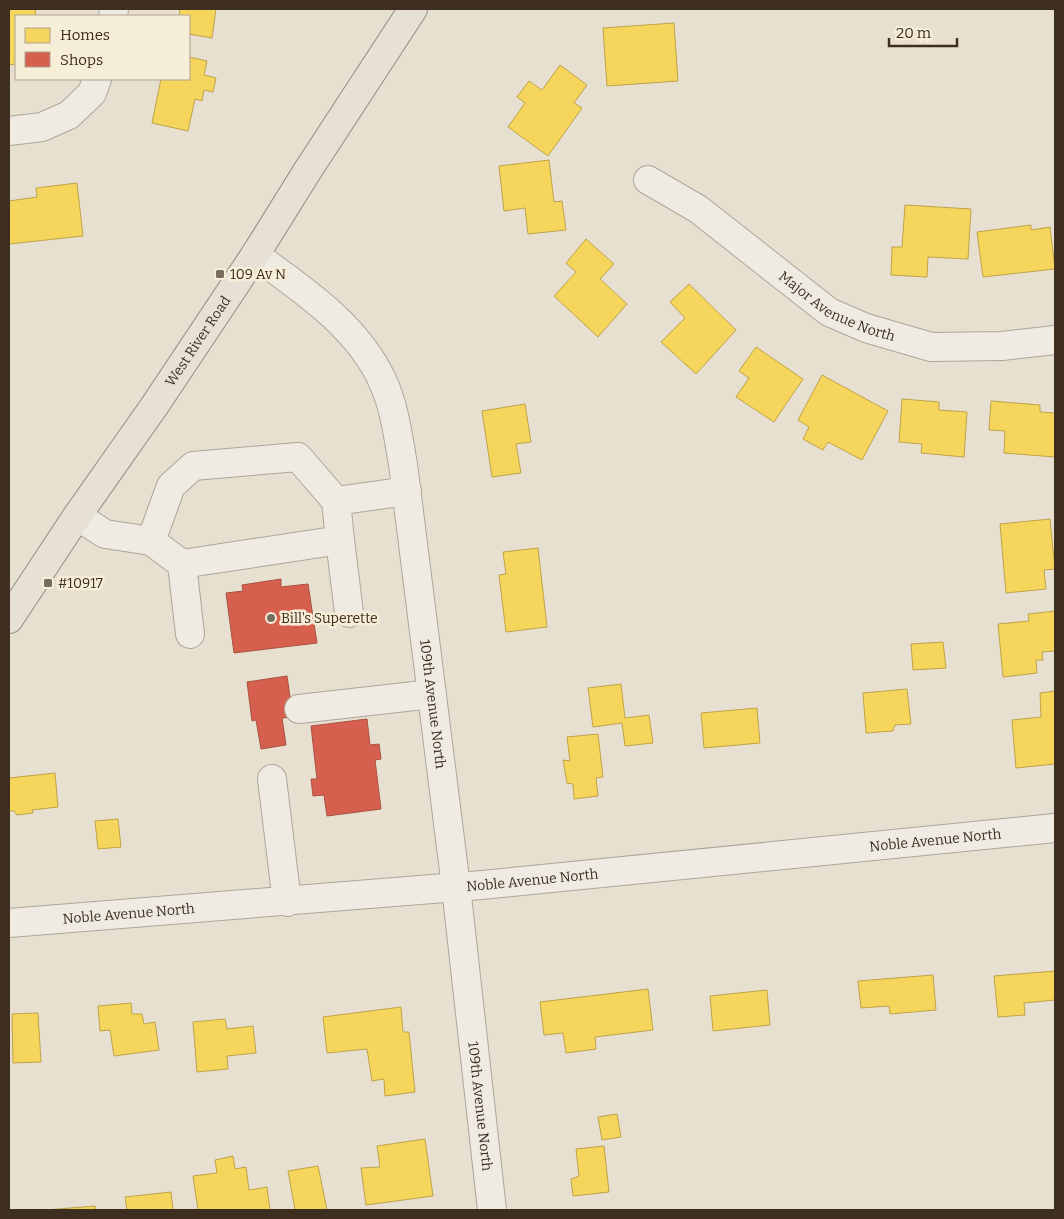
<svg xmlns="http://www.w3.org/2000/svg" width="1064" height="1219" font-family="Bitter,serif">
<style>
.homes{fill:#f6d55c;stroke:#bea34a}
.shops{fill:#d6604d;stroke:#a85140}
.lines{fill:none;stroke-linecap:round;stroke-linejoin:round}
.minor-casing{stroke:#ada599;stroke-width:30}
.major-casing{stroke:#928b80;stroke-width:30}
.minor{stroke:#efebe3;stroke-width:28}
.major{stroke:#e6e1d4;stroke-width:28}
.poi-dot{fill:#786c5e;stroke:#f7eed8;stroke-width:2}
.labels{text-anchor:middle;stroke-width:5;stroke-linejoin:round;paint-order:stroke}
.poi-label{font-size:14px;fill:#3d2e20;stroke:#f7eed8;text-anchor:start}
.street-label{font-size:14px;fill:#3d2e20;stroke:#f7eed8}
</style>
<rect width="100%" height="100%" fill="#e7e0d1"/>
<g class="homes">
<path d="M9 9H35L36 16H16V64L9 65Z"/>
<path d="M180 9H216L212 38 189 34V16H179Z"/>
<path d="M674 23 678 81 607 86 603 28Z"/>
<path d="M189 57 207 61 204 75 216 78 213 92 204 90 202 101 195 99 188 131 152 123 161 79H189Z"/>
<path d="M560 65 587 85 574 103 582 108 548 156 508 127 525 103 517 97 529 81 542 90Z"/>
<path d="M549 160 554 202 562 201 566 230 528 234 525 208 504 211 499 166Z"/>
<path d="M77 183 83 236 9 244V201L37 197 36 188Z"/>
<path d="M905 205 971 209 968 259 928 257 927 277 891 275 892 247H902Z"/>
<path d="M1031 225V230L1050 227 1055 269 983 277 977 232Z"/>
<path d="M586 239 614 264 600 279 627 304 598 337 554 296 576 272 566 263Z"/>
<path d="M689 284 736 330 696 374 661 342 685 318 670 302Z"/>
<path d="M756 347 803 379 774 422 736 397 749 378 739 371Z"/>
<path d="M822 375 888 411 862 460 828 442 823 450 803 439 809 427 798 420Z"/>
<path d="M902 399 939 402V410L967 412 964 457 921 453 922 444 899 442Z"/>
<path d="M991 401 1040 405V412L1055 413V457L1004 453 1005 431 989 430Z"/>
<path d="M525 404 531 442 516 444 521 473 492 477 482 411Z"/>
<path d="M1050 519 1055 569 1044 570 1046 589 1006 593 1000 524Z"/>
<path d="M538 548 547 627 506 632 499 575 506 574 503 552Z"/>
<path d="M1055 611V651L1042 652 1043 660H1036L1037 673 1003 677 998 624 1029 621 1028 614Z"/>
<path d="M943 642 946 668 913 670 911 644Z"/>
<path d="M621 684 625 718 649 715 653 743 625 746 622 723 593 727 588 688Z"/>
<path d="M907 689 911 724 895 725 893 731 866 733 863 693Z"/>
<path d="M1055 691V764L1016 768 1012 720 1041 717 1040 693Z"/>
<path d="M757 708 760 743 704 748 701 713Z"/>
<path d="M598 734 603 777 596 778 598 796 574 799 573 784 567 783 563 760 570 761 567 737Z"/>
<path d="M55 773 58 807 32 810 33 813 17 815 14 811H9V778Z"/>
<path d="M118 819 121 847 98 849 95 821Z"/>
<path d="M1055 971V1000L1024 1003 1025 1015 998 1017 994 976Z"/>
<path d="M933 975 936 1010 890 1014 889 1006 861 1008 858 981Z"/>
<path d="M648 989 653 1030 595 1037 596 1049 566 1053 563 1033 544 1035 540 1002Z"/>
<path d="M767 990 770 1025 713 1031 710 996Z"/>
<path d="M131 1003 132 1014H142L144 1024 155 1022 159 1050 114 1056 110 1030 100 1031 98 1006Z"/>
<path d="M401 1007 403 1032H409L415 1092 385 1096 384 1079 372 1081 367 1049 327 1053 323 1017Z"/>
<path d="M38 1013 41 1062 13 1063 12 1014Z"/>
<path d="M225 1019 227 1029 253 1026 256 1053 227 1056 228 1069 197 1072 193 1022Z"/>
<path d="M617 1114 621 1137 602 1140 598 1117Z"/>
<path d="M425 1139 433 1196 366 1205 361 1168 380 1167 377 1146Z"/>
<path d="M604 1146 609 1192 573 1196 571 1179 579 1176 576 1149Z"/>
<path d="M233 1156 235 1169 246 1167 249 1190 267 1187 270 1210H198L193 1176 217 1173 215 1160Z"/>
<path d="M318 1166 327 1210H295L288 1171Z"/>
<path d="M171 1192 173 1210H127L125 1197Z"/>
<path d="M95 1206 96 1210H45Z"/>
</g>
<g class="shops">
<path d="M281 579V587L308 584 317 643 234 653 226 593 243 591 242 585Z"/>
<path d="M287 676 293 717 282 718 286 745 261 749 256 720 252 721 247 682Z"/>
<path d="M367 719 370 745 379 744 381 759 375 760 381 809 327 816 324 795 313 796 311 779H317L311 726Z"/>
</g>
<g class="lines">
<g class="minor-casing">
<g id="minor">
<path d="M113 16 114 9"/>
<path d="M9 131 42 127 69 115 92 93 97 79"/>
<path id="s1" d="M648 180 698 209 829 312 866 328 931 347 1002 346 1055 340"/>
<path id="s2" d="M255 255C303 290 358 326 383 382 395 408 398 437 403 464L456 887 492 1210"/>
<path d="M77 516 105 534 151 541 171 486 193 466 298 457 336 501 407 491"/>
<path d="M340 540 349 613"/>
<path d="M151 541 182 564 190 634"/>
<path d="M182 564 340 540 336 501"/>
<path d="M299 709 432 694"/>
<path d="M272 779 287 902"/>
<path id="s3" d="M9 923 482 885 1055 828"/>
</g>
</g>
<g class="major-casing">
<g id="major">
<path id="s4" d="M9 619 77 516 155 405 255 255 308 170 413 9"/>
</g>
</g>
<use href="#minor" class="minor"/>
<use href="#major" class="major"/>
</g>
<g class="poi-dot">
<rect x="215" y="269" width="10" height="10" rx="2.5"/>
<rect x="43" y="578" width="10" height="10" rx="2.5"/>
<circle cx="271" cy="618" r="5"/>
</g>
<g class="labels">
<g class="poi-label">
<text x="230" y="279">109 Av N</text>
<text x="58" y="588">#10917</text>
<text x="281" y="623">Bill's Superette</text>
</g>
<g class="street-label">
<text dy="5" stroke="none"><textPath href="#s1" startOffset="229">Major Avenue North</textPath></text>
<text dy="5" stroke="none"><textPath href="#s4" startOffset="336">West River Road</textPath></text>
<text dy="5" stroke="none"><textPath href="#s2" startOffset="509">109th Avenue North</textPath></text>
<text dy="5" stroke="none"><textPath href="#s3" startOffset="930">Noble Avenue North</textPath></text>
<text dy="5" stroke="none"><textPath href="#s3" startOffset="525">Noble Avenue North</textPath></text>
<text dy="5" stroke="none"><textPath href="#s3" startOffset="120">Noble Avenue North</textPath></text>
<text dy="5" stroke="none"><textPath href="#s2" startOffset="914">109th Avenue North</textPath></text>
</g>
</g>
<rect width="1064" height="1219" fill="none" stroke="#3d2e20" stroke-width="20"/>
<rect x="15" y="15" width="175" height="65" fill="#f7eed8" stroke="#ada18e"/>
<rect x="25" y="28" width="25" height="15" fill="#f6d55c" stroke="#ada18e"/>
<text x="60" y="40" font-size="15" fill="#3d2e20">Homes</text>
<rect x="25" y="52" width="25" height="15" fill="#d6604d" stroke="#ada18e"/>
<text x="60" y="65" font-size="15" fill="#3d2e20">Shops</text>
<path d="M889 38v8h68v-8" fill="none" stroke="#3d2e20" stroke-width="2.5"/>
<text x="896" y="38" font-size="15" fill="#3d2e20" stroke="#f7eed8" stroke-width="4" paint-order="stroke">20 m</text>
</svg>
